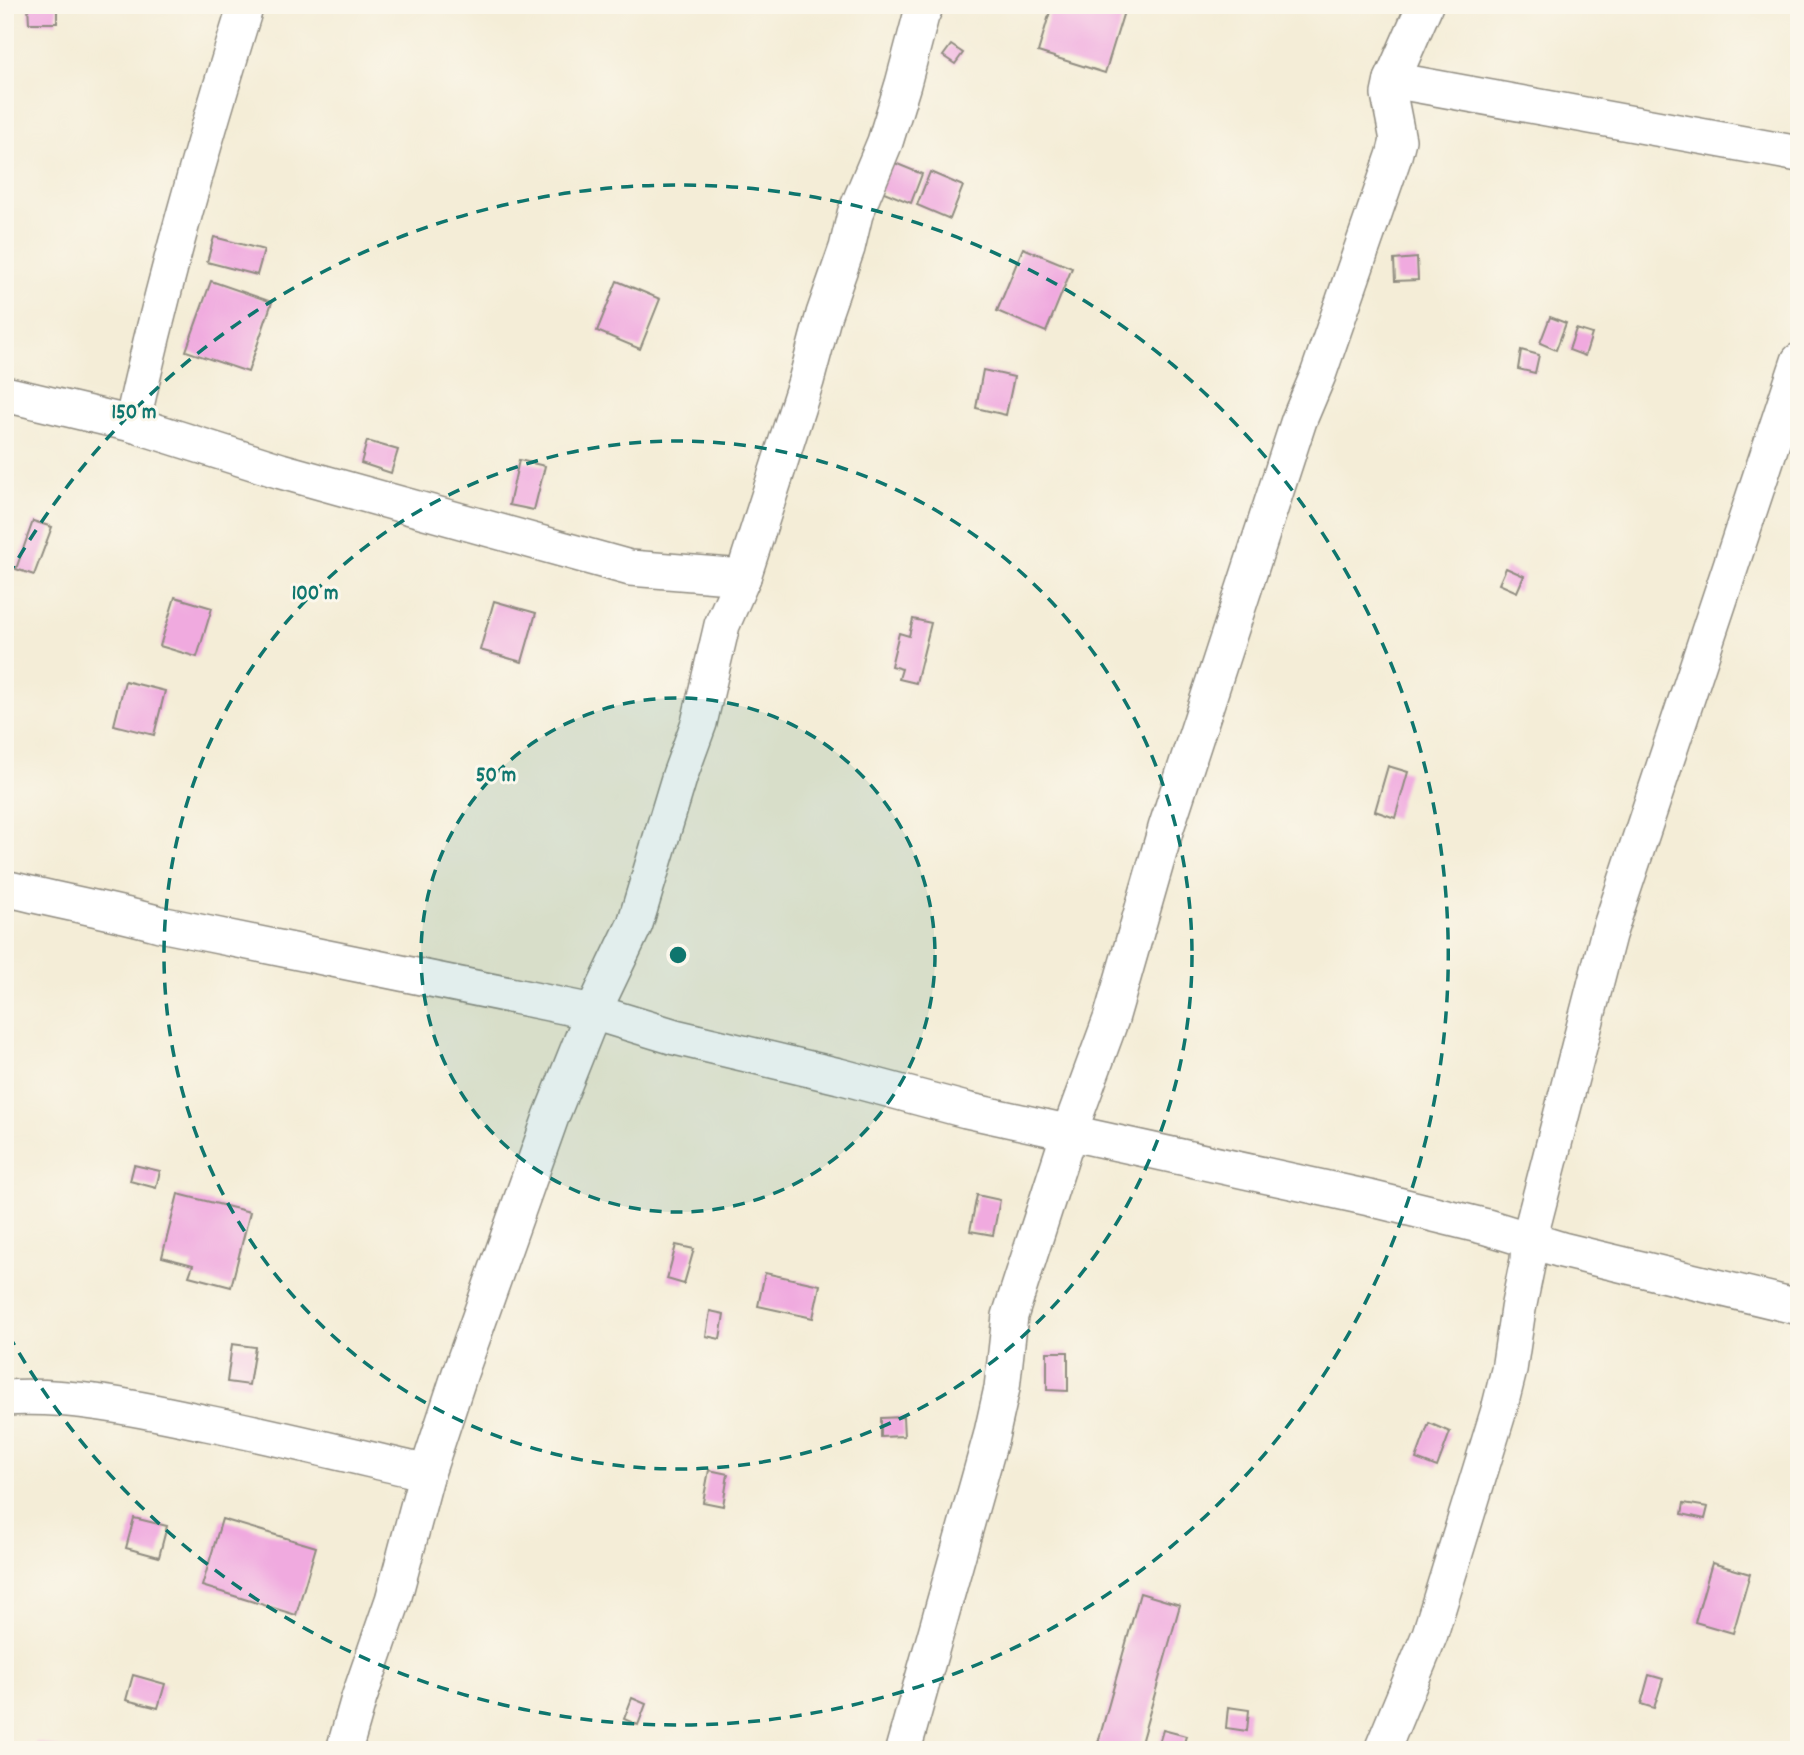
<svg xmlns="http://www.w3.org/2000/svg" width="1804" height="1755" font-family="Dekko,sans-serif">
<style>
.building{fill:#f0aadf}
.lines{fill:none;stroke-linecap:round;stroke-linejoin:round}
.minor-casing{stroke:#908c81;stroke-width:38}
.minor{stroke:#fff;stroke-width:35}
.ring{fill:none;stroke:#0f766e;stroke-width:3.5;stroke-dasharray:12 9}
.centre{fill:#0f766e;stroke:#fbf7ec;stroke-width:3.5}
.ring-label{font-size:21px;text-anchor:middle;font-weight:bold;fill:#0f766e;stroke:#fbf7ec;stroke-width:6;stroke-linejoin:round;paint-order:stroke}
</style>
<rect width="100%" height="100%" fill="#fbf7ec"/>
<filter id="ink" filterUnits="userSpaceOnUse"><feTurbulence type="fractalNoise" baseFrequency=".0143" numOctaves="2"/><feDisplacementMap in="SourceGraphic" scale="14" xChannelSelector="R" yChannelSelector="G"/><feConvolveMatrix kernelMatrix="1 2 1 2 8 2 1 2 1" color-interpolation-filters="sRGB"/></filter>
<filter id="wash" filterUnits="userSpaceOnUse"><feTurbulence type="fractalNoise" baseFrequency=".00686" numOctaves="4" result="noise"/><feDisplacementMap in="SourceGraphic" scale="28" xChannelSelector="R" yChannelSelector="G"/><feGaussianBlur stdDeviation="1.57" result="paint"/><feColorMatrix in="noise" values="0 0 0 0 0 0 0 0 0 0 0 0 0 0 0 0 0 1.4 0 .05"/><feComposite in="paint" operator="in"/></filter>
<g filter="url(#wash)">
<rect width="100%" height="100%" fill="#f4edd7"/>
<g id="blocks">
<g class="building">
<path d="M28 5H57V23H29Z"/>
<path d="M1052 5H1126L1105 73 1038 52Z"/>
<path d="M951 45 963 53 955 64 943 56Z"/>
<path d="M890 161 922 174 911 203 879 190Z"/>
<path d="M930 172 963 186 950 219 917 205Z"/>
<path d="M214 237 264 250 257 275 207 262Z"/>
<path d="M1023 248 1072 268 1046 332 997 311Z"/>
<path d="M1417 258 1418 280 1395 281 1394 260Z"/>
<path d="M211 281 272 302 248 372 186 351Z"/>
<path d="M617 281 660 299 640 349 597 331Z"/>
<path d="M1550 317 1566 323 1556 350 1540 343Z"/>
<path d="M1576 329 1592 334 1585 356 1569 350Z"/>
<path d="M1521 350 1539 355 1535 373 1518 369Z"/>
<path d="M983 370 1014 377 1006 415 976 408Z"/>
<path d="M367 441 398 450 391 473 361 463Z"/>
<path d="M519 460 545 466 534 510 509 505Z"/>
<path d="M33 521 52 527 34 575 16 569Z"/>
<path d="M1506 568 1524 576 1517 592 1499 584Z"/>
<path d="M175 597 212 608 197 657 160 646Z"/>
<path d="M494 601 536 613 522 662 480 650Z"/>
<path d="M913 619 931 623 916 683 899 679 902 669 891 666 899 633 909 636Z"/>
<path d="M125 681 165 691 154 735 114 725Z"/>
<path d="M1388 766 1408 772 1395 818 1375 811Z"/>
<path d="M134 1165 160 1171 156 1188 130 1181Z"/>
<path d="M178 1194 250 1212 231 1287 189 1276 193 1265 162 1257Z"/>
<path d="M977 1195 1000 1200 993 1235 970 1231Z"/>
<path d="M676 1245 694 1249 684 1284 667 1279Z"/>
<path d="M765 1273 820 1285 813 1318 758 1306Z"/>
<path d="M710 1311 724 1314 720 1339 706 1336Z"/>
<path d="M232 1344 255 1347 249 1385 227 1382Z"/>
<path d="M1047 1352H1068V1391L1047 1390Z"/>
<path d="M903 1417 904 1436 881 1437V1418Z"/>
<path d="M1429 1423 1450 1432 1437 1467 1416 1459Z"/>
<path d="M709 1470 728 1474 723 1506 703 1502Z"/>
<path d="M1684 1503 1708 1507 1705 1519 1682 1514Z"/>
<path d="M134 1518 167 1526 159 1557 126 1548Z"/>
<path d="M222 1519 316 1547 296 1615 202 1586Z"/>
<path d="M1712 1563 1750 1574 1733 1633 1695 1622Z"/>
<path d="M1140 1593 1180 1605 1139 1750H1096Z"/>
<path d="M133 1675 165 1684 158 1708 126 1700Z"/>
<path d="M1649 1675 1663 1679 1654 1708 1641 1704Z"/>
<path d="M632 1698 646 1704 638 1725 624 1719Z"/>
<path d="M1228 1707 1249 1710 1247 1731 1226 1728Z"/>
<path d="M1163 1730 1186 1736 1182 1750H1157Z"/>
<path d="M37 1742 61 1749V1750H35Z"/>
</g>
</g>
</g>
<g filter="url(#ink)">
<use href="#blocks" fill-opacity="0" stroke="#908c81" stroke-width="2"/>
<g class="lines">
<g class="minor-casing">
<g id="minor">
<path d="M1392 80 1799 154"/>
<path d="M5 394 132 424 281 471 630 568 743 577"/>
<path d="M132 424C163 282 203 144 246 5"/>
<path d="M5 888C57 901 109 910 160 924L593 1012 675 1037 839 1076 966 1110 1369 1198 1487 1227 1562 1250 1799 1307"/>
<path d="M5 1398C74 1394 140 1409 207 1423 281 1438 354 1456 427 1473L460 1373 551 1117 593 1012 635 924 680 775 699 723 722 625 743 577 806 381 824 314 847 248 855 214 885 142 903 84 921 16 926 5"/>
<path d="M344 1750 359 1698 393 1600 427 1473"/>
<path d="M903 1750 991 1437 1002 1388 1010 1316 1069 1133 1111 1019 1166 828 1299 420 1318 375 1394 156 1398 140 1389 94 1392 80 1425 5"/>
<path d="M1382 1750 1430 1634 1499 1410 1509 1370 1518 1309 1528 1260 1529 1240 1608 935 1799 361"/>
</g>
</g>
<use href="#minor" class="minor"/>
</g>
</g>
<circle cx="678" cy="955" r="257" fill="#0f766e" fill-opacity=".12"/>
<g class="ring">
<circle cx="678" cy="955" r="257"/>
<circle cx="678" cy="955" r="514"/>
<path d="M8 576A770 770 0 1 1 8 1334"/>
</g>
<circle cx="678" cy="955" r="10" class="centre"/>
<g class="ring-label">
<text x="134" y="418">150 m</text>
<text x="315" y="599">100 m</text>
<text x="496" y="781">50 m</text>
</g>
<rect width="1804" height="1755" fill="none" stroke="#fbf7ec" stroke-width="28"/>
</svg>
